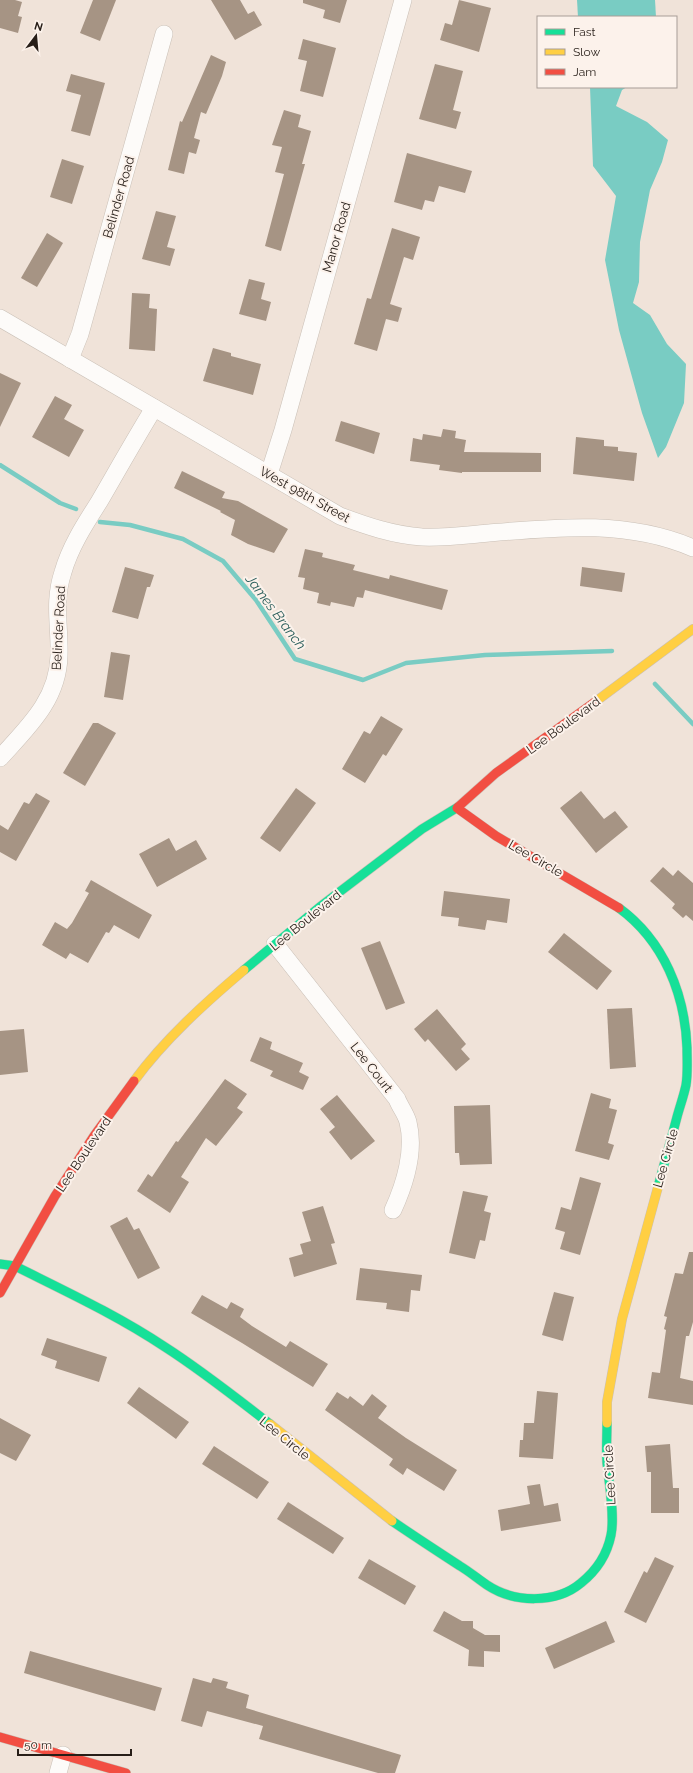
<svg xmlns="http://www.w3.org/2000/svg" width="693" height="1773" font-family="Raleway,sans-serif">
<style>
.water{fill:#79ccc3}
.lines{fill:none;stroke-linecap:round;stroke-linejoin:round}
.stream{stroke:#79ccc3;stroke-width:4.5}
.building{fill:#a69484}
.street-casing{stroke:#cac0b7;stroke-width:18}
.fast-casing{stroke:#cac0b7;stroke-width:10}
.slow-casing{stroke:#cac0b7;stroke-width:10}
.jam-casing{stroke:#cac0b7;stroke-width:10}
.street{stroke:#fdfbf9;stroke-width:17}
.fast{stroke:#16e098;stroke-width:9}
.slow{stroke:#ffcf43;stroke-width:9}
.jam{stroke:#f24e42;stroke-width:9}
.labels{text-anchor:middle;stroke-width:4;stroke-linejoin:round;paint-order:stroke}
.street-label{font-size:13px;fill:#271e18;stroke:#fcf2eb}
.water-label{font-size:14px;font-style:italic;fill:#2d605d;stroke:#fcf2eb}
</style>
<rect width="100%" height="100%" fill="#f0e3d9"/>
<g class="water">
<path d="M577 0H655L656 17H578Z"/>
<path d="M590 87H627L622 90 616 106 647 122 668 140 662 162 650 190 640 242 639 282 633 303 650 315 667 344 686 364 684 403 666 447 658 458 642 413 619 330 605 260 616 196 593 166Z"/>
</g>
<g class="lines">
<g class="stream">
<path d="M0 465 60 503 76 509"/>
<path d="M100 522 130 525 183 539 223 561 256 600 295 659 363 680 406 663 485 655 612 651"/>
<path d="M655 684 693 724"/>
</g>
</g>
<g class="building">
<path d="M0 0H15L22 2 18 16 22 17 18 33 0 28Z"/>
<path d="M93 0H116L100 41 80 33Z"/>
<path d="M211 0H240L248 14 254 11 262 25 235 40Z"/>
<path d="M303 0H347L340 23 323 18 325 10 303 3Z"/>
<path d="M459 0 491 8 479 52 440 40 445 23 452 25Z"/>
<path d="M303 39 336 48 323 97 300 91 307 61 298 59Z"/>
<path d="M211 55 226 62 222 76 206 114 201 112 194 138 200 140 196 154 189 152 184 174 168 170 180 121 182 122Z"/>
<path d="M435 64 463 71 453 110 461 112 456 129 419 119Z"/>
<path d="M71 74 105 83 90 136 71 131 81 95 66 91Z"/>
<path d="M284 110 301 115 298 127 311 131 302 164H305L281 251 265 246 284 174 275 172 282 147 272 145Z"/>
<path d="M407 153 472 171 465 193 439 186 434 202 425 200 422 210 394 202Z"/>
<path d="M62 159 84 166 72 204 50 197Z"/>
<path d="M156 211 176 216 167 247 175 249 170 266 142 259Z"/>
<path d="M392 228 420 237 413 260 404 257 390 304 402 308 398 322 386 319 377 351 354 344 367 298 371 299Z"/>
<path d="M47 233 63 243 37 287 21 278Z"/>
<path d="M249 279 265 283 261 299 271 302 266 321 239 314Z"/>
<path d="M132 293 150 294 149 308 157 309 155 351 129 349Z"/>
<path d="M213 348 231 353V356L261 364 253 395 203 381Z"/>
<path d="M0 373 21 383 0 427Z"/>
<path d="M55 396 72 405 64 419 84 430 69 457 32 437Z"/>
<path d="M341 421 380 433 374 454 335 441Z"/>
<path d="M443 429 456 431 455 438 466 440 464 452 541 453V472H462V473L439 470 440 465 410 461 413 438 422 440 423 434 441 437Z"/>
<path d="M576 437 604 440V446L618 447V451L637 453 634 481 573 474Z"/>
<path d="M182 471 225 492 222 498 238 501 288 529 274 553 248 544 231 535 235 520 220 512 221 511 174 488Z"/>
<path d="M305 549 323 553 322 557 355 565 353 570 389 579 390 575 448 590 442 610 365 590 363 598 357 597 354 607 331 602 330 606 317 603 319 593 303 589 305 578 298 577Z"/>
<path d="M125 567 154 575 150 587H147L138 619 112 612Z"/>
<path d="M582 567 625 573 622 592 580 586Z"/>
<path d="M111 652 130 655 123 700 104 697Z"/>
<path d="M381 716 403 729 386 756 383 754 365 783 342 769 364 731 370 734Z"/>
<path d="M93 723H98L116 733 85 786 63 773Z"/>
<path d="M296 788 316 803 280 852 260 838Z"/>
<path d="M581 791 604 819 615 811 628 827 596 853 560 808Z"/>
<path d="M36 793 50 801 16 861 0 852V825L8 830 24 802 29 804Z"/>
<path d="M169 838 176 851 196 840 207 859 157 887 139 854Z"/>
<path d="M663 867 673 876 678 870 693 883V921L686 915 683 918 672 908 675 904 650 881Z"/>
<path d="M91 880 152 915 139 939 114 925 109 933 106 932 88 963 70 953 66 959 42 945 55 922 67 929 72 923 89 893 85 891Z"/>
<path d="M444 891 510 899 507 923 487 920 485 930 458 926 459 918 441 916Z"/>
<path d="M564 933 612 971 597 990 548 952Z"/>
<path d="M380 941 405 1003 386 1010 361 948Z"/>
<path d="M632 1008 636 1067 610 1069 607 1009Z"/>
<path d="M437 1009 466 1044 461 1049 470 1059 456 1071 428 1039 425 1042 414 1029Z"/>
<path d="M24 1029 28 1072 0 1075V1031Z"/>
<path d="M260 1037 272 1042 270 1049 303 1063 299 1072 309 1077 303 1090 270 1076 273 1071 250 1061Z"/>
<path d="M225 1079 247 1094 237 1108 243 1112 216 1146 206 1138 181 1177 189 1182 170 1213 137 1191 148 1174 152 1177 176 1141 178 1142Z"/>
<path d="M591 1093 611 1099 609 1108 617 1110 608 1143 614 1145 609 1160 575 1151Z"/>
<path d="M337 1095 375 1141 351 1160 329 1132 335 1127 320 1109Z"/>
<path d="M490 1105 492 1164 460 1165 459 1153H455L454 1106Z"/>
<path d="M580 1177 601 1183 580 1255 560 1249 565 1232 555 1229 561 1207 571 1210Z"/>
<path d="M463 1191 488 1196 484 1211 491 1213 485 1241 480 1240 475 1259 449 1253Z"/>
<path d="M323 1206 335 1243 331 1244 337 1264 294 1277 289 1258 303 1254 300 1244 311 1241 302 1212Z"/>
<path d="M127 1217 134 1230 139 1228 160 1268 138 1279 110 1226Z"/>
<path d="M689 1252H693V1322L689 1336H686L680 1378 693 1381V1405L648 1398 652 1372 660 1373 666 1330 664 1329 667 1317 664 1316 675 1273 683 1274Z"/>
<path d="M360 1268 422 1275 420 1291 411 1290 409 1312 386 1309 387 1303 356 1300Z"/>
<path d="M554 1292 574 1297 563 1341 542 1335Z"/>
<path d="M202 1295 227 1309 231 1302 244 1309 240 1317 252 1326 286 1347 290 1341 328 1364 313 1387 242 1343 191 1313Z"/>
<path d="M47 1338 107 1357 99 1382 55 1368 57 1361 41 1355Z"/>
<path d="M139 1387 189 1422 176 1439 127 1403Z"/>
<path d="M537 1391 558 1393 553 1459 519 1457 520 1440H523L524 1423H534Z"/>
<path d="M337 1392 348 1399 350 1396 363 1406 372 1394 387 1406 378 1418 406 1438 457 1470 444 1491 407 1468 403 1475 389 1465 393 1459 325 1410Z"/>
<path d="M0 1418 31 1435 16 1461 0 1453Z"/>
<path d="M670 1444 673 1488H679V1513H651V1472H647L645 1446Z"/>
<path d="M214 1446 269 1482 257 1499 202 1464Z"/>
<path d="M540 1484 544 1506 558 1503 561 1521 501 1531 498 1510 530 1504 527 1486Z"/>
<path d="M288 1502 344 1538 333 1554 277 1519Z"/>
<path d="M655 1557 674 1566 646 1623 624 1612 644 1571 647 1573Z"/>
<path d="M369 1559 416 1586 405 1605 358 1578Z"/>
<path d="M444 1611 462 1621H473V1628L485 1635H500V1652L484 1651V1667L468 1666 469 1650 433 1631Z"/>
<path d="M606 1621 615 1642 554 1669 545 1648Z"/>
<path d="M30 1651 162 1688 155 1711 24 1673Z"/>
<path d="M193 1678 211 1683 213 1678 228 1682 226 1688 249 1695 246 1708 401 1755 395 1773H378L259 1739 263 1726 207 1711 202 1727 181 1721Z"/>
</g>
<g class="lines">
<g class="street-casing">
<g id="street">
<path d="M0 318 340 516C367 526 393 535 422 537 444 538 467 535 489 533 558 527 628 520 693 548"/>
<path d="M70 359 80 334 164 34"/>
<path d="M269 474 283 430 403 0"/>
<path d="M0 758C27 728 58 700 59 656 60 626 53 602 63 572 70 547 85 524 99 502 117 471 135 439 154 408"/>
<path d="M275 944 397 1099C400 1107 406 1114 408 1122 415 1150 405 1184 393 1210"/>
<path d="M58 1773 63 1755"/>
</g>
</g>
<g class="fast-casing">
<g id="fast">
<path d="M619 908C664 941 685 994 687 1048 687 1060 688 1073 686 1085 684 1095 680 1106 677 1117 671 1140 664 1164 658 1187"/>
<path d="M244 970 321 906 422 829 458 807"/>
<path d="M0 1264 15 1266C65 1291 117 1315 165 1347 201 1370 235 1397 270 1424"/>
<path d="M392 1521C414 1536 437 1551 460 1566 470 1572 478 1579 487 1585 514 1603 556 1604 581 1583 596 1571 607 1555 611 1535 615 1516 609 1483 607 1463 606 1450 607 1436 607 1423"/>
</g>
</g>
<g class="slow-casing">
<g id="slow">
<path d="M595 702 693 629"/>
<path d="M134 1081C165 1039 205 1003 244 970"/>
<path d="M607 1423V1402L622 1319 658 1187"/>
<path d="M270 1424 392 1521"/>
</g>
</g>
<g class="jam-casing">
<g id="jam">
<path d="M458 807 496 773 595 702"/>
<path d="M457 808 496 836 619 908"/>
<path d="M0 1293 55 1196 94 1136 134 1081"/>
<path d="M0 1737 126 1773"/>
</g>
</g>
<use href="#street" class="street"/>
<use href="#fast" class="fast"/>
<use href="#slow" class="slow"/>
<use href="#jam" class="jam"/>
</g>
<g class="labels">
<g class="street-label">
<text transform="translate(118 197) rotate(-74)" y="5">Belinder Road</text>
<text transform="translate(336 237) rotate(-74)" y="5">Manor Road</text>
<text transform="translate(305 494) rotate(29)" y="5">West 98th Street</text>
<text transform="translate(58 628) rotate(-87)" y="5">Belinder Road</text>
<text transform="translate(563 725) rotate(-36)" y="5">Lee Boulevard</text>
<text transform="translate(536 858) rotate(30)" y="5">Lee Circle</text>
<text transform="translate(305 920) rotate(-39)" y="5">Lee Boulevard</text>
<text transform="translate(372 1067) rotate(52)" y="5">Lee Court</text>
<text transform="translate(83 1154) rotate(-56)" y="5">Lee Boulevard</text>
<text transform="translate(665 1158) rotate(-74)" y="5">Lee Circle</text>
<text transform="translate(285 1438) rotate(39)" y="5">Lee Circle</text>
<text transform="translate(609 1475) rotate(-93)" y="5">Lee Circle</text>
</g>
<g class="water-label">
<text transform="translate(276 612) rotate(53)" y="5">James Branch</text>
</g>
</g>
<rect x="537" y="16" width="140" height="72" fill="#fcf2eb" stroke="#a79d97"/>
<rect x="545" y="29" width="20" height="6" fill="#16e098" stroke="#a79d97"/>
<text x="573" y="36" font-size="12" fill="#271e18">Fast</text>
<rect x="545" y="49" width="20" height="6" fill="#ffcf43" stroke="#a79d97"/>
<text x="573" y="56" font-size="12" fill="#271e18">Slow</text>
<rect x="545" y="69" width="20" height="6" fill="#f24e42" stroke="#a79d97"/>
<text x="573" y="76" font-size="12" fill="#271e18">Jam</text>
<g transform="translate(36 36) rotate(16)" stroke="#fcf2eb" stroke-width="3" paint-order="stroke">
<path d="M0-3L7 15L0 10L-7 15Z" fill="#271e18"/>
<text y="-6" font-size="11" font-weight="bold" text-anchor="middle" fill="#271e18">N</text>
</g>
<path d="M18 1749v6h113v-6" fill="none" stroke="#271e18" stroke-width="2"/>
<text x="24" y="1749" font-size="12" fill="#271e18" stroke="#fcf2eb" stroke-width="3" paint-order="stroke">50 m</text>
</svg>
